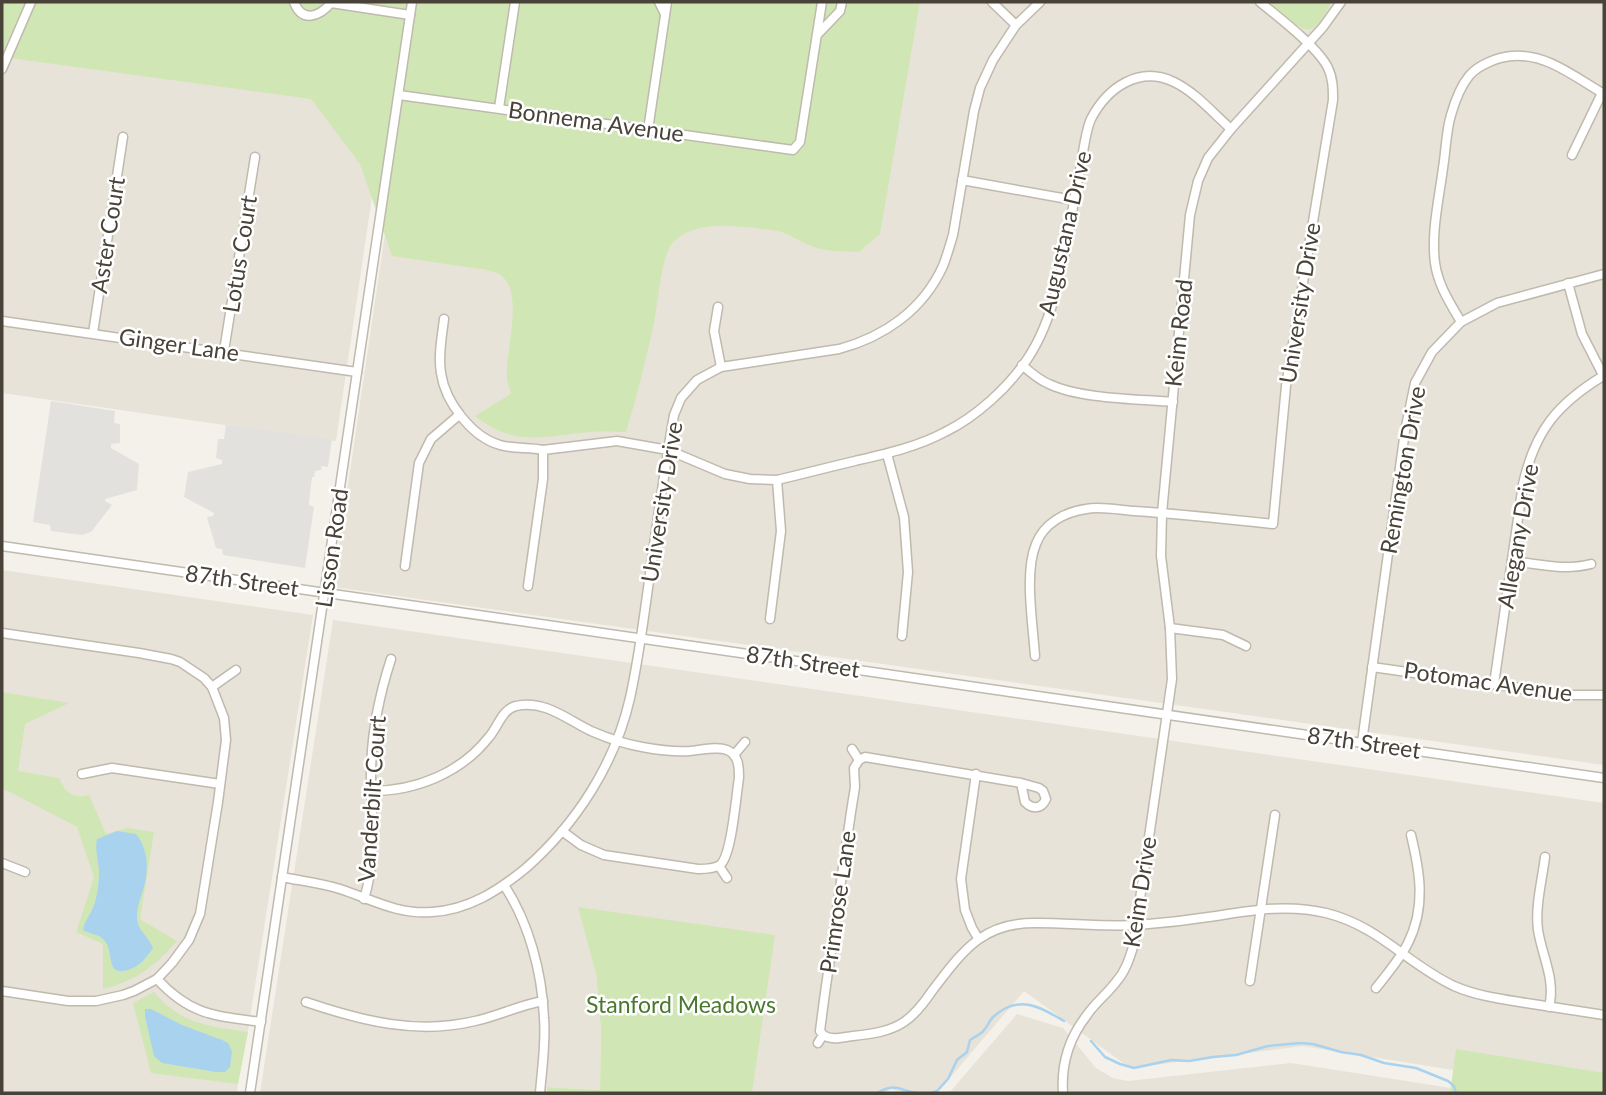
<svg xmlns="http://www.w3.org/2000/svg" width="1606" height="1095" font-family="Lato,sans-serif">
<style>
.residential{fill:#e8e3d8}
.green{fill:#d0e7b5}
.parking{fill:#e3e1de}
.water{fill:#a9d2ee}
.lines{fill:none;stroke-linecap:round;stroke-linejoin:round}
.stream{stroke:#a9d2ee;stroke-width:2.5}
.minor-casing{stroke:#c0b9ad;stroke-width:11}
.minor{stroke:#fff;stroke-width:8}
.labels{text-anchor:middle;stroke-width:5;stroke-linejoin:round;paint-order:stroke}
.street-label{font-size:23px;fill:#484238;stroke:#fff}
.park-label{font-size:23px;fill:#4a782d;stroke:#fff}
</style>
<rect width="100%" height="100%" fill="#f4f1ea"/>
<g class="residential">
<path d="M2 2H1268L1299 28 1321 19 1332 2H1604V765L333 587 403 111 385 109 336 441 2 393Z"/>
<path d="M2 570 313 615 248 1031 238 1083 237 1093H2Z"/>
<path d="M333 620 1604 803V1081L1575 1092 1453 1070 1303 1046 1130 1068 1024 991 937 1093H905L891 1089 884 1093H745L579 907 596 974 601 1031 600 1090 547 1087 546 1093H260Z"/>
<path d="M1017 1014 1063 1028 1096 1068 1113 1078 1128 1081 1291 1063 1451 1088 1450 1093H949Z"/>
</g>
<g class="green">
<path d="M2 2H920L880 234 859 252C843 251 826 252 811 246 798 241 786 231 772 230 741 227 699 218 674 241 661 254 658 304 654 323 646 360 637 396 626 432 615 432 603 431 592 432 544 435 517 449 475 416L511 394C510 389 507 383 507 378 505 352 524 295 502 276 498 272 492 272 487 270L392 256 360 164 311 99 2 57Z"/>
<path d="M1268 2H1332C1327 10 1320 25 1311 29 1301 34 1276 8 1268 2Z"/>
<path d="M2 692 69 703 25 724 18 771 59 778C66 793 72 799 89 795L106 834 127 828 154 832 140 919 177 941C155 966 136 981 103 989V944L76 932 94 877 77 827 10 792 2 789Z"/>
<path d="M578 907 775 935 752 1093H547V1087L600 1090 601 1031 596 974Z"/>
<path d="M154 992C182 1025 209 1026 248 1032L238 1084 151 1073 133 1003Z"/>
<path d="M1456 1049 1604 1073V1093H1450Z"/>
</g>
<g class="parking">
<path d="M51 401 115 411 114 423 120 424V443L111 444V448L139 464 137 490 105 499V501L112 505 91 532 82 535 51 531 50 525 33 522Z"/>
<path d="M226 425 332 439 328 467 322 466 321 470 315 471 314 477H312L309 503V505L314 507 305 568 223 555 222 549 216 548 207 517 213 516 214 513 184 497 188 472 222 464V460L216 458 218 439H224Z"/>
</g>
<g class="water">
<path d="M117 831 136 834C148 848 149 870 144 887 141 897 136 909 137 919 138 931 150 938 153 948 146 958 139 967 128 970 104 977 115 950 104 940 99 934 89 934 83 930 84 922 89 917 92 910 97 900 98 888 99 877 100 864 94 851 97 839Z"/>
<path d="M145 1009H151L182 1025 222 1040 228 1043 232 1051 230 1067 225 1072H216L162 1063 154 1056 145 1016Z"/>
</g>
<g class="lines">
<g class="stream">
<path d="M1091 1041 1105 1057 1120 1064 1134 1068 1171 1060 1189 1061 1213 1057 1236 1055 1268 1046 1301 1043 1313 1044 1341 1052 1361 1055 1384 1063 1416 1068 1448 1081 1454 1086 1456 1093"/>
<path d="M877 1093C895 1083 897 1089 916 1093"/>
<path d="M931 1093 937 1091 948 1079 957 1060 967 1052 970 1040C975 1036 981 1035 984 1030 988 1026 989 1021 993 1017 1018 994 1039 1006 1064 1021"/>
</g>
<g class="minor-casing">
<g id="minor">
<path d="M294 2C302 23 319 17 331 3"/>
<path d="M659 2 665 14"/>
<path d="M992 2 1016 25"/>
<path d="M331 3 410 15"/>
<path d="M817 35 840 11 842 2"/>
<path d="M2 69 31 2"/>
<path d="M399 95 793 150 800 142 822 2"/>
<path d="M499 108 515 2"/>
<path d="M648 130 667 2"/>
<path d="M1572 155 1602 93"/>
<path d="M962 180 1073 200"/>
<path d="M1568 283 1582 334 1604 377"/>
<path d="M718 307 714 331 721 367"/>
<path d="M444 319C442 336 438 355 441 373 445 402 472 437 500 445 514 449 529 447 543 450L617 441 668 450 725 474 750 479 777 480C803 474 829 467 855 461 885 454 917 447 945 432 976 417 1009 387 1028 358 1062 307 1067 230 1080 170 1083 155 1085 132 1091 119 1107 88 1139 65 1174 82 1195 92 1213 113 1231 129"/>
<path d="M2 321 357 372"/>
<path d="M1461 322C1450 303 1438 285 1435 263 1431 232 1439 199 1443 168 1446 150 1446 131 1451 115 1455 101 1460 87 1469 76 1478 65 1498 57 1512 56 1547 53 1576 78 1604 94"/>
<path d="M93 333 123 137"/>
<path d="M224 351 255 157"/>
<path d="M1022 365C1030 372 1039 380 1049 384 1080 399 1138 399 1173 402"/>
<path d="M887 454 904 517 908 572 902 636"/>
<path d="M2 546 1604 778"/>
<path d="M1512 561C1539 564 1564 571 1591 564"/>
<path d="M405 566 419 463 431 439 459 415"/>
<path d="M528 586 543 479V450"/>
<path d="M770 619 781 531 777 480"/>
<path d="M1170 628 1223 635 1246 646"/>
<path d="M2 633 139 653 171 659 180 662 204 678 212 687 224 718 226 740 218 802 200 914 189 940 172 963 157 979 134 991 123 995 96 1001H68L2 991"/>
<path d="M1035 656C1033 625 1024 572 1036 544 1044 523 1065 512 1086 509 1101 506 1119 510 1134 511 1181 514 1227 519 1273 524L1286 386 1333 100C1333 89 1333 78 1328 68 1318 47 1278 17 1260 2"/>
<path d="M1372 667 1569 695H1604"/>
<path d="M1494 684 1523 484C1535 431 1557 404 1603 376"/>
<path d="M212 687 236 670"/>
<path d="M1362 742 1405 431 1415 383 1432 352 1461 322 1497 303 1604 274"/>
<path d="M852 749 859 760"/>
<path d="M734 755 745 742"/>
<path d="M82 774 112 768 220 784"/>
<path d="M976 774 961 879 965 910 972 928 978 938"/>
<path d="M371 791C416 791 461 773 489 737 498 727 502 709 516 706 544 699 568 720 591 731 607 738 625 744 642 747 658 750 674 752 690 751 701 750 717 746 727 750 739 755 739 767 739 778 736 795 732 856 720 865 714 869 705 869 698 869L604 855 581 845 562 831"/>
<path d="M1545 857C1542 881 1535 906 1538 930 1542 956 1556 980 1549 1007"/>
<path d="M2 863 25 872"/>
<path d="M719 866 727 878"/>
<path d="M282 877C302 881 321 883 340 889 371 899 398 915 432 912 468 910 498 891 526 868 576 824 615 764 630 698 638 662 643 625 648 588 656 530 664 472 674 415L681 398 697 380 721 367 839 349C884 337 923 310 943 266 947 256 950 245 953 235L974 111 980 88 993 60 1016 25 1040 2"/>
<path d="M504 885C529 923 542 972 544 1018 546 1043 542 1068 540 1093"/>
<path d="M364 899C377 858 371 817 371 775 371 736 379 696 391 659"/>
<path d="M157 979C190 1015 215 1016 261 1022"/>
<path d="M1250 981 1275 815"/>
<path d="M1376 988C1387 974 1400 959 1408 943 1426 907 1420 872 1411 835"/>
<path d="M306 1002C362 1021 417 1035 475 1021 498 1016 520 1005 543 1001"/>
<path d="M823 1035C832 1041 843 1037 853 1036 871 1034 889 1032 904 1022 916 1014 924 1003 932 991 963 951 982 922 1037 923 1071 923 1104 927 1138 925 1164 923 1190 920 1216 916 1254 910 1289 904 1326 913 1379 926 1407 964 1454 986 1477 996 1501 999 1526 1003 1552 1007 1578 1011 1604 1015"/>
<path d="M818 1043 823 1035 820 1031 824 1000 851 812 855 787 854 768 859 760 865 757 1021 783 1025 802C1032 809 1041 810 1046 799L1043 791 1039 788 1021 783"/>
<path d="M250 1093 412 2"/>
<path d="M1063 1093C1061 1065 1069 1038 1087 1015 1095 1003 1107 994 1116 982 1125 972 1129 960 1133 947L1172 679 1170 628 1161 556 1162 513 1190 215 1198 181 1208 158 1231 129 1323 27 1341 2"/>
</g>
</g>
<use href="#minor" class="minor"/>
</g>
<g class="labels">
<g class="street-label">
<text transform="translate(596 122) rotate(8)" y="8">Bonnema Avenue</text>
<text transform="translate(1065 233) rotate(-77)" y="8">Augustana Drive</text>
<text transform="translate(108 235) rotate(-81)" y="8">Aster Court</text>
<text transform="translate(240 254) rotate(-81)" y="8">Lotus Court</text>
<text transform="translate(1300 303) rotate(-81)" y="8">University Drive</text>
<text transform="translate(1179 333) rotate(-84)" y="8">Keim Road</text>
<text transform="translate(179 345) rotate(8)" y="8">Ginger Lane</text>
<text transform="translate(1403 470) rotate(-80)" y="8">Remington Drive</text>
<text transform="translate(662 502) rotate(-81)" y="8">University Drive</text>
<text transform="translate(1518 536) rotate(-80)" y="8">Allegany Drive</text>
<text transform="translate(332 548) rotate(-82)" y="8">Lisson Road</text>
<text transform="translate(242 581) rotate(8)" y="8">87th Street</text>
<text transform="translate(803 662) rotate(8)" y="8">87th Street</text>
<text transform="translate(1488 682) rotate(8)" y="8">Potomac Avenue</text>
<text transform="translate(1364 743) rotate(8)" y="8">87th Street</text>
<text transform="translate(372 799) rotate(-86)" y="8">Vanderbilt Court</text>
<text transform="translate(1140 892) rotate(-81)" y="8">Keim Drive</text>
<text transform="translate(838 902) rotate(-82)" y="8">Primrose Lane</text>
</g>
<g class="park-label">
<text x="681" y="1013">Stanford Meadows</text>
</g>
</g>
<rect width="1606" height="1095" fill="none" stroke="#484238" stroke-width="7"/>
</svg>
